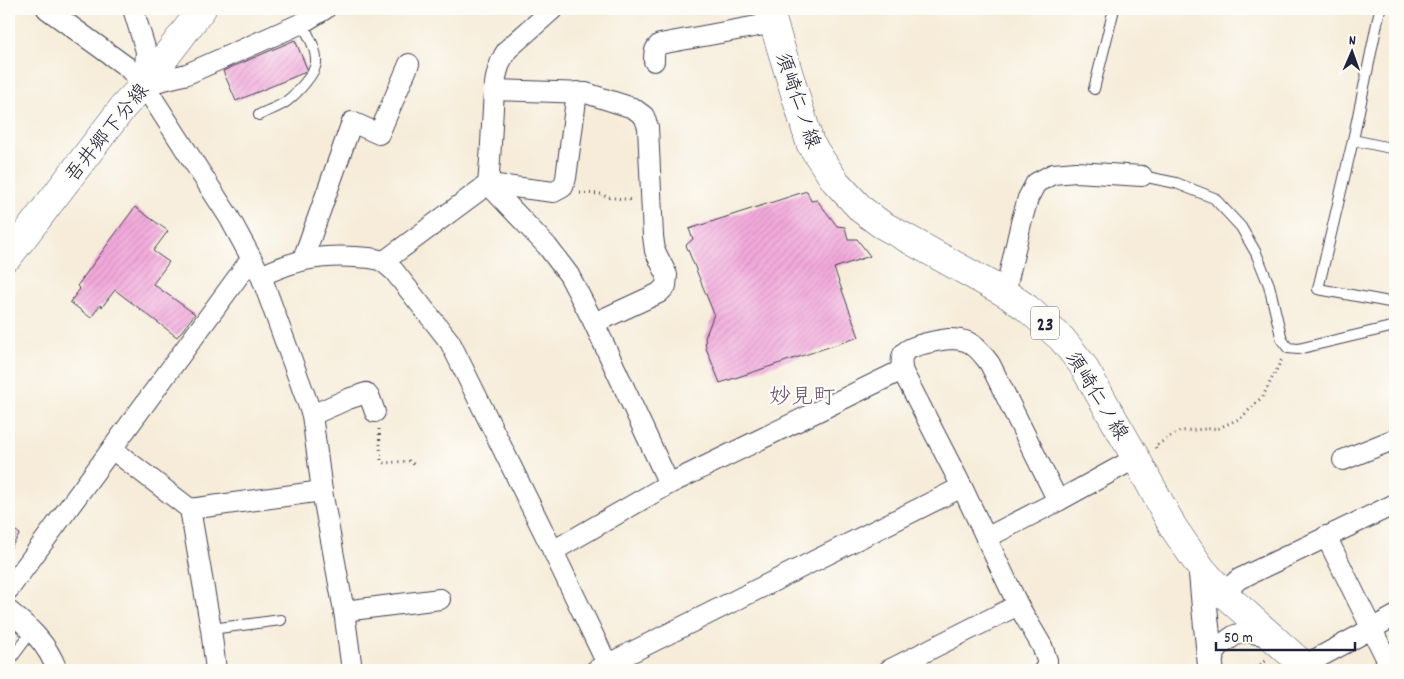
<svg xmlns="http://www.w3.org/2000/svg" width="1404" height="679" font-family="Dekko,'Klee One',sans-serif">
<style>
.building{fill:url(#building-hatch)}
.lines{fill:none;stroke-linecap:round;stroke-linejoin:round}
.service-casing{stroke:#424053;stroke-width:12}
.minor-casing{stroke:#424053;stroke-width:22}
.tertiary-casing{stroke:#424053;stroke-width:27}
.secondary-casing{stroke:#424053;stroke-width:29}
.primary-casing{stroke:#424053;stroke-width:29}
.path{stroke:#424053;stroke-width:3;stroke-dasharray:1 4;stroke-linecap:butt}
.service{stroke:#fff;stroke-width:10}
.minor{stroke:#fff;stroke-width:20}
.tertiary{stroke:#fff;stroke-width:25}
.secondary{stroke:#fff;stroke-width:28}
.primary{stroke:#fff;stroke-width:28}
.labels{text-anchor:middle;stroke-width:4.5;stroke-linejoin:round;paint-order:stroke}
.shield{fill:#fdfcf7;stroke:#646373;stroke-width:1}
.shield-label{font-size:19px;font-weight:bold;fill:#22223b}
.street-label{font-size:20px;fill:#22223b;stroke:#fdfcf7}
.quarter-label{font-size:22px;fill:#6b5173;stroke:#fdfcf7}
</style>
<defs>
<pattern id="building-hatch" width="6" height="6" patternUnits="userSpaceOnUse" patternTransform="scale(1.25)"><rect width="6" height="6" fill="#f2a9db"/><path d="M-1 1l2-2M0 6l6-6M5 7l2-2" fill="none" stroke="#cf91bd"/></pattern>
</defs>
<rect width="100%" height="100%" fill="#fdfcf7"/>
<filter id="ink" filterUnits="userSpaceOnUse"><feTurbulence type="fractalNoise" baseFrequency=".02" numOctaves="2"/><feDisplacementMap in="SourceGraphic" scale="10" xChannelSelector="R" yChannelSelector="G"/><feConvolveMatrix kernelMatrix="1 2 1 2 8 2 1 2 1" color-interpolation-filters="sRGB"/></filter>
<filter id="wash" filterUnits="userSpaceOnUse"><feTurbulence type="fractalNoise" baseFrequency=".0096" numOctaves="4" result="noise"/><feDisplacementMap in="SourceGraphic" scale="20" xChannelSelector="R" yChannelSelector="G"/><feGaussianBlur stdDeviation="1.12" result="paint"/><feColorMatrix in="noise" values="0 0 0 0 0 0 0 0 0 0 0 0 0 0 0 0 0 1.4 0 .05"/><feComposite in="paint" operator="in"/></filter>
<g filter="url(#wash)">
<rect width="100%" height="100%" fill="#f6ecd9"/>
<g id="blocks">
<g class="building">
<path d="M295 40 308 71 236 101 223 71Z"/>
<path d="M807 191 811 201 817 200 837 226 845 227 848 239H857L870 256 834 268 859 337 720 383 706 348 705 338 714 314 686 245 693 239 689 229Z"/>
<path d="M135 207 168 231 153 251 169 262 153 284 195 314 177 337 115 290 102 307 100 305 91 318 70 302 80 289 77 286Z"/>
<path d="M9 526 20 534 9 550Z"/>
</g>
</g>
</g>
<g filter="url(#ink)">
<use href="#blocks" fill-opacity="0" stroke="#424053" stroke-width="1"/>
<g class="lines">
<g class="service-casing">
<g id="service">
<path d="M1380 9 1353 140 1318 289 1395 303"/>
<path d="M1094 89 1114 9"/>
<path d="M259 115C268 110 280 107 287 101 296 94 315 74 316 63 317 49 308 35 302 23"/>
<path d="M1353 140 1395 149"/>
<path d="M1142 176 1176 183 1214 198 1241 227 1256 253 1269 285 1282 340 1288 348 1298 349 1395 326"/>
<path d="M211 629 281 620"/>
<path d="M9 662 32 631"/>
</g>
</g>
<g class="minor-casing">
<g id="minor">
<path d="M47 9 127 67 144 85 229 217 261 276 312 415 322 491"/>
<path d="M133 9 146 51 144 85"/>
<path d="M553 9 508 49C492 70 494 100 492 125 491 145 490 164 488 184L547 246 569 275 594 323 669 484"/>
<path d="M654 61C654 53 654 49 660 44L774 23"/>
<path d="M144 85 187 74 302 23 325 9"/>
<path d="M494 90 586 93 633 108 644 116 648 127 653 236 655 251 667 275 666 286 659 293 594 323"/>
<path d="M303 259 352 122 379 134 409 64"/>
<path d="M383 262 488 184 554 192 563 187 566 178 577 92"/>
<path d="M261 276C294 260 318 255 355 257 364 258 373 257 382 261 386 264 390 268 394 271L450 342 553 551 610 670"/>
<path d="M1005 293 1021 223 1028 198 1036 183 1053 174 1076 172 1142 176"/>
<path d="M902 370C902 365 900 356 905 352 911 345 940 340 949 339 956 339 963 340 968 342 978 347 984 356 990 364L1058 501"/>
<path d="M312 415 348 399 366 393 370 398 375 412"/>
<path d="M112 449 190 509 211 629 216 670"/>
<path d="M1343 460 1395 439"/>
<path d="M190 509 322 491 344 611 352 670"/>
<path d="M1326 536 1392 670"/>
<path d="M986 538 1058 501 1136 458"/>
<path d="M553 551 669 484 902 370 962 487 1018 605 1042 646 1047 660V667L1044 670"/>
<path d="M9 589 251 259"/>
<path d="M1223 593 1239 579 1395 504"/>
<path d="M9 611C30 628 47 643 57 670"/>
<path d="M344 611 440 599"/>
<path d="M1211 663 1218 647 1235 635 1246 632 1273 637"/>
<path d="M1305 665 1395 616"/>
<path d="M596 670 962 487"/>
<path d="M889 670 1018 605"/>
</g>
</g>
<g class="tertiary-casing">
<path id="tertiary" d="M1201 568 1204 602 1211 670"/>
</g>
<g class="secondary-casing">
<path id="secondary" d="M9 256 124 106 144 85 202 9"/>
</g>
<g class="primary-casing">
<path id="primary" d="M769 9 810 143 835 181 862 210 881 224 1005 293 1027 308 1062 339 1082 364 1136 458 1173 527 1201 568 1223 593 1309 670"/>
</g>
<g class="path">
<path d="M580 193 602 194 606 197 633 200"/>
<path d="M379 429 381 461 384 463 409 461 415 465"/>
<path d="M1156 448 1155 446 1180 431 1219 428 1241 418 1263 396 1282 359"/>
<path d="M1252 670 1267 660"/>
</g>
<use href="#service" class="service"/>
<use href="#minor" class="minor"/>
<use href="#tertiary" class="tertiary"/>
<use href="#secondary" class="secondary"/>
<use href="#primary" class="primary"/>
</g>
</g>
<g class="labels">
<rect class="shield" x="1031" y="306.5" width="28" height="33" rx="4"/>
<g class="shield-label">
<text x="1045" y="330">23</text>
</g>
<g class="street-label">
<text transform="translate(799 100) rotate(71)" y="7">須崎仁ノ線</text>
<text transform="translate(106 132) rotate(-51)" y="7">吾井郷下分線</text>
<text transform="translate(1098 395) rotate(58)" y="7">須崎仁ノ線</text>
</g>
<g class="quarter-label">
<text x="802" y="403">妙見町</text>
</g>
</g>
<rect width="1404" height="679" fill="none" stroke="#fdfcf7" stroke-width="30"/>
<g transform="translate(1352 52) rotate(2)" stroke="#fdfcf7" stroke-width="4" paint-order="stroke">
<path d="M0-4L9 19L0 12L-9 19Z" fill="#22223b"/>
<text y="-8" font-size="14" font-weight="bold" text-anchor="middle" fill="#22223b">N</text>
</g>
<path d="M1216 642v8h139v-8" fill="none" stroke="#22223b" stroke-width="2.5"/>
<text x="1224" y="642" font-size="15" fill="#22223b" stroke="#fdfcf7" stroke-width="4" paint-order="stroke">50 m</text>
</svg>
